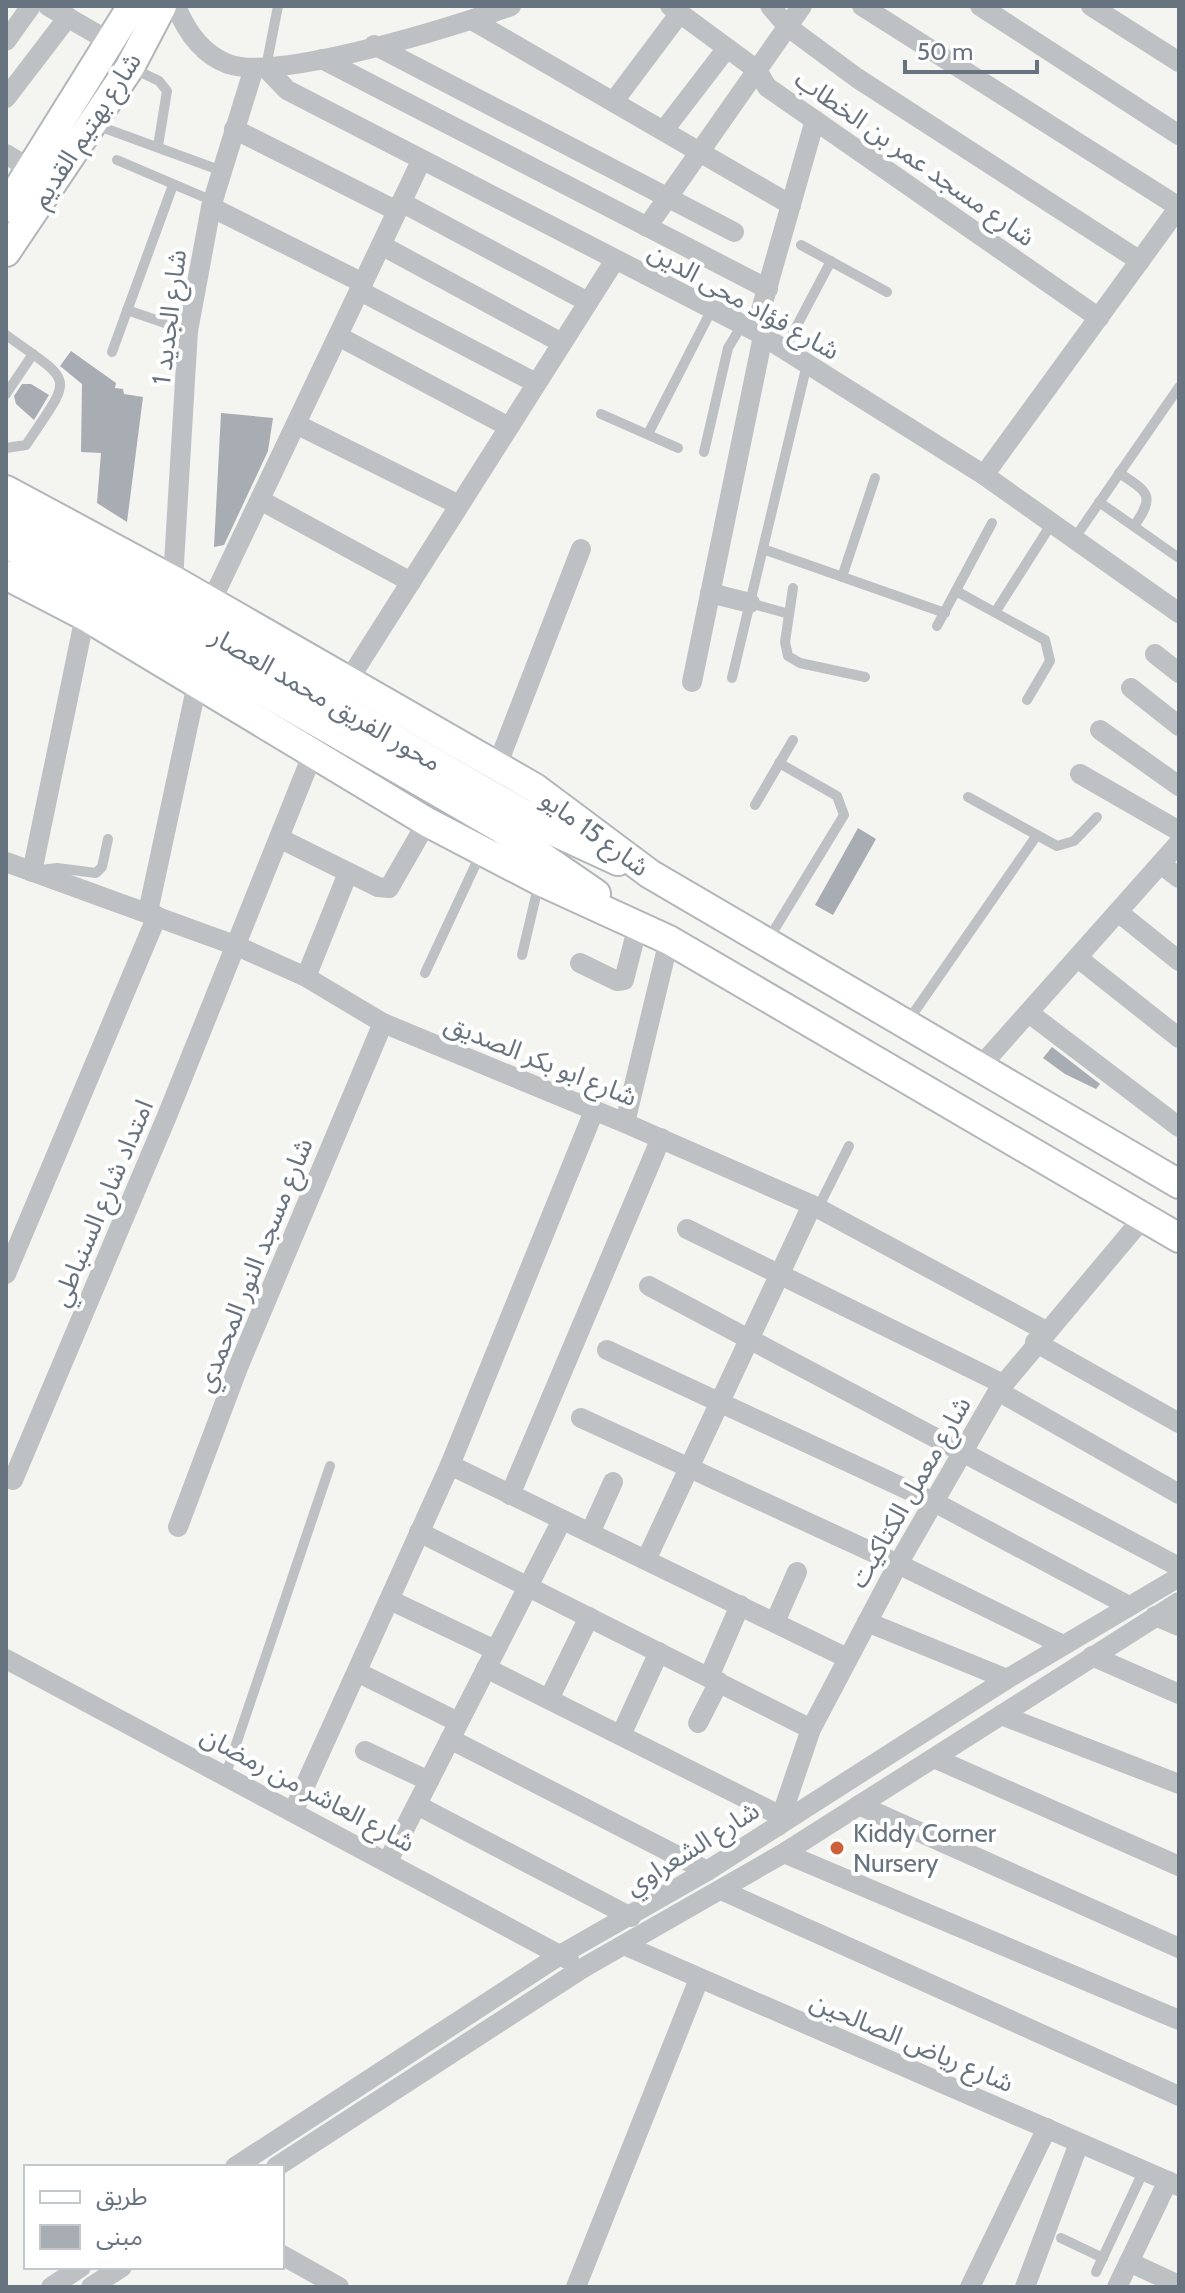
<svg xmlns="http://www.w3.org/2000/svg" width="1185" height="2293" font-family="Cabin,'Noto Sans Arabic',sans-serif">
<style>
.building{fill:#a7adb2}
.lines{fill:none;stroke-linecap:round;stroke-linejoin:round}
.secondary-casing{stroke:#b2b6ba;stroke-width:32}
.lane{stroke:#bec1c4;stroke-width:10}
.street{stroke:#bec1c4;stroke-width:20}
.secondary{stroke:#fff;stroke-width:28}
.poi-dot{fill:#cc6038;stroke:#fff;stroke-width:3}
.labels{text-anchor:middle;stroke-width:8;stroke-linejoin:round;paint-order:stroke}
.street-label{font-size:26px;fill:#67737e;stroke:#fff}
.poi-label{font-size:26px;fill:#67737e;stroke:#fff;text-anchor:start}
</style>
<rect width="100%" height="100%" fill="#f4f4f1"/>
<g class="building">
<path d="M71 351 116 383 115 388 123 389 124 394 143 397 127 522 97 503 101 453 81 452 82 384 60 366Z"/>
<path d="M22 384H31L49 395 34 420 16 404 14 396Z"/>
<path d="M221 413 273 418 268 451 224 545 214 547Z"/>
<path d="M858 828 876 839 833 915 815 905Z"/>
<path d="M1052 1047 1100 1084 1096 1089 1065 1074 1043 1058Z"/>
</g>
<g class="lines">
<g class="secondary-casing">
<g id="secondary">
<path d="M6 208 132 6"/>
<path d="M6 252 130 67 162 6"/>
<path d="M6 490 173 580 535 788 650 874 1179 1184"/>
<path d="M6 515 553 831 618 861"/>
<path d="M6 543 499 827 596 894"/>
<path d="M6 575 85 616 427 822 540 881 669 940 1179 1238"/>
</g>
</g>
<g class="lane">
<path d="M266 67 278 6"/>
<path d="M132 68 159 81 167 91 158 146"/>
<path d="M96 125 222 171"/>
<path d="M117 160 213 201"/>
<path d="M801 245 887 292"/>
<path d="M127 310 188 331"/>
<path d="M6 335C76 385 73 374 26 445L6 448"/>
<path d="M784 350 831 261"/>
<path d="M112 352 173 185"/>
<path d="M6 394 33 354"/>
<path d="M601 414 678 448"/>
<path d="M648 434 712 309"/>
<path d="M704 452 728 348 742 325"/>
<path d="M1119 473C1148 492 1156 495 1134 526"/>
<path d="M1099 502 1179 558"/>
<path d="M1074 539 1179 387"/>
<path d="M763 549 945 613"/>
<path d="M842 577 875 478"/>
<path d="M793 588 785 642 788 656 800 663 865 677"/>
<path d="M956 591 1045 640 1050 661 1027 700"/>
<path d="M750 603 789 614"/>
<path d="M996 611 1052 523"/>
<path d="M937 626 992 523"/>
<path d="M732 678 807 364"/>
<path d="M968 797 1057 846 1074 841 1097 817"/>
<path d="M755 805 793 740"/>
<path d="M40 870 57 868 96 873 102 867 108 839"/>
<path d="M768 940 844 815 837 796 779 763"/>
<path d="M522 955 539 883"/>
<path d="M425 973 481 853"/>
<path d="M908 1021 1037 835"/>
<path d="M818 1208 849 1146"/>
<path d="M226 1774 330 1466"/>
<path d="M1061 2238 1103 2258"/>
<path d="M1096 2272 1144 2170"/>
</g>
<g class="street">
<path d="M48 6 112 43"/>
<path d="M176 6C186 31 202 54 228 64 277 82 457 26 511 6"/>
<path d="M670 6 757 70 767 87 1099 318"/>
<path d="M770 6 788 27 857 78 1140 261"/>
<path d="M862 6 1179 207"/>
<path d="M980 6 1179 135"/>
<path d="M1091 6 1179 62"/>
<path d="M472 20 791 205"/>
<path d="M6 41 31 6"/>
<path d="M374 45 734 232"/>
<path d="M322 59 768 289"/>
<path d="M266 68 287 90 755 331 984 475 1179 613"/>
<path d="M6 98 68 17"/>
<path d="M614 101 680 13"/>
<path d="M234 129 397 211"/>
<path d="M664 130 727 48"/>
<path d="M6 154 32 170"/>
<path d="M401 202 588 302"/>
<path d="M211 207 363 283"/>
<path d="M647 227 802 6"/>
<path d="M381 245 562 343"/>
<path d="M360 291 536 383"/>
<path d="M755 331 815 120"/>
<path d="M338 336 509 427"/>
<path d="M296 424 459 505"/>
<path d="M984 475 1179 207"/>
<path d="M260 500 411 582"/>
<path d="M173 580 188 331 211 207 254 68"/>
<path d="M710 593 750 603"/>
<path d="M211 602 421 161"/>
<path d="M1155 654 1179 673"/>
<path d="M348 681 615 260"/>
<path d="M692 682 763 336"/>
<path d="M1131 688 1179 726"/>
<path d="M1100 730 1179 786"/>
<path d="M497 766 581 549"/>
<path d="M1080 774 1179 831"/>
<path d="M281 839 378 887 389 888 427 822"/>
<path d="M6 862 237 946 306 977 383 1023 625 1123 812 1205 1046 1331"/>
<path d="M1161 864 1179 878"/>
<path d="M32 872 85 616"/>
<path d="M148 912 197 684"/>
<path d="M1118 912 1179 961"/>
<path d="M1078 958 1179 1038"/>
<path d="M580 963 617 981 624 980 638 925"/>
<path d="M306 977 348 873"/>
<path d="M1029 1013 1179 1127"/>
<path d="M978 1069 1179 843"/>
<path d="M625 1123 669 940"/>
<path d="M687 1229 1003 1384"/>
<path d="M6 1274 157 916"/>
<path d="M649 1286 1179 1567"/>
<path d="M1035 1342 1179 1423"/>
<path d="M607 1350 934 1502 1129 1606"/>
<path d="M998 1391 1179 1494"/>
<path d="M581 1418 898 1564 1063 1645"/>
<path d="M450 1465 847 1658"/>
<path d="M13 1480 167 1116 313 753"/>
<path d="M510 1495 661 1138"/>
<path d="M178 1527 239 1365 383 1023"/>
<path d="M419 1532 811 1729"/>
<path d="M590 1533 613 1482"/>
<path d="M646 1560 812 1205"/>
<path d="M390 1600 495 1650"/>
<path d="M1155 1616 1179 1626"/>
<path d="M775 1622 797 1572"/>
<path d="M867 1622 1007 1679"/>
<path d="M1092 1656 1179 1694"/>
<path d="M6 1659 569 1960"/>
<path d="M486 1668 781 1816"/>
<path d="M357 1672 458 1722"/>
<path d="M709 1677 740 1605"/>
<path d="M549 1699 589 1617"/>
<path d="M1001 1715 1179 1784"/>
<path d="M698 1723 719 1682"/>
<path d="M621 1735 659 1652"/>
<path d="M450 1739 707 1871"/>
<path d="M365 1751 429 1781"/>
<path d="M934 1758 1179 1866"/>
<path d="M417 1805 631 1917"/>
<path d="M859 1805 1179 1948"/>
<path d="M294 1810 450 1465 594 1111"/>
<path d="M778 1826 811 1729 898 1564 998 1391 1143 1218"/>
<path d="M784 1853 1179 2020"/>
<path d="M388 1861 562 1520"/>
<path d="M721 1890 1179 2096"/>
<path d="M624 1945 1179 2186"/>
<path d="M235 2167 560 1955 707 1871 1007 1679 1179 1577"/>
<path d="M276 2167 583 1968 784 1853 1179 1602"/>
<path d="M282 2255 339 2287"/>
<path d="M1129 2262 1179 2285"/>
<path d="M51 2287 81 2267"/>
<path d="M91 2287 122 2267"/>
<path d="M576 2287 699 1979"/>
<path d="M970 2287 1047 2128"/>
<path d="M1025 2287 1079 2143"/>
<path d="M1117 2287 1168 2181"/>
</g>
<use href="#secondary" class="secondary"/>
</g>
<circle class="poi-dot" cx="837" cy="1848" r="8"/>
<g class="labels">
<g class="street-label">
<text transform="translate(86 130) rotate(-57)" y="9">شارع بهتيم القديم</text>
<text transform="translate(915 158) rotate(35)" y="9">شارع مسجد عمر بن الخطاب</text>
<text transform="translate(744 301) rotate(29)" y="9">شارع فؤاد محى الدين</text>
<text transform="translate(169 317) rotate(-83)" y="9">شارع الجديد 1</text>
<text transform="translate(326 699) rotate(30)" y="9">محور الفريق محمد العصار</text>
<text transform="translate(595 833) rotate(36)" y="9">شارع 15 مايو</text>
<text transform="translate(541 1060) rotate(22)" y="9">شارع ابو بكر الصديق</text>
<text transform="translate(102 1203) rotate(-67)" y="9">امتداد شارع السنباطي</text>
<text transform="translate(254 1265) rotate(-68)" y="9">شارع مسجد النور المحمدي</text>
<text transform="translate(910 1492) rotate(-60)" y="9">شارع معمل الكتاكيت</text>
<text transform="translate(308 1789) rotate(28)" y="9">شارع العاشر من رمضان</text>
<text transform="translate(692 1848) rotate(-32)" y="9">شارع الشعراوي</text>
<text transform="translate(912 2042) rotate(23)" y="9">شارع رياض الصالحين</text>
</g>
<g class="poi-label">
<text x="853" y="1842">Kiddy Corner<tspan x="853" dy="30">Nursery</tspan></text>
</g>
</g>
<rect width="1185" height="2293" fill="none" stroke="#67737e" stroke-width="16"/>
<rect x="24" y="2165" width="260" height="104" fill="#ffffff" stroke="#c2c7cb" stroke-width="2"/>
<rect x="40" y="2191" width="40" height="12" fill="#ffffff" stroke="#c2c7cb" stroke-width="2"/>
<text x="96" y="2205" font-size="24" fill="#67737e">طريق</text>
<rect x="40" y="2225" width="40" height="24" fill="#a7adb2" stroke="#c2c7cb" stroke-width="2"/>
<text x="96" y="2245" font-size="24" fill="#67737e">مبنى</text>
<path d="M905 60v12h132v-12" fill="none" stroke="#67737e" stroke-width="4"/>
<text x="917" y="60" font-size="24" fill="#67737e" stroke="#ffffff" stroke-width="6" paint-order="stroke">50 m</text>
</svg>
